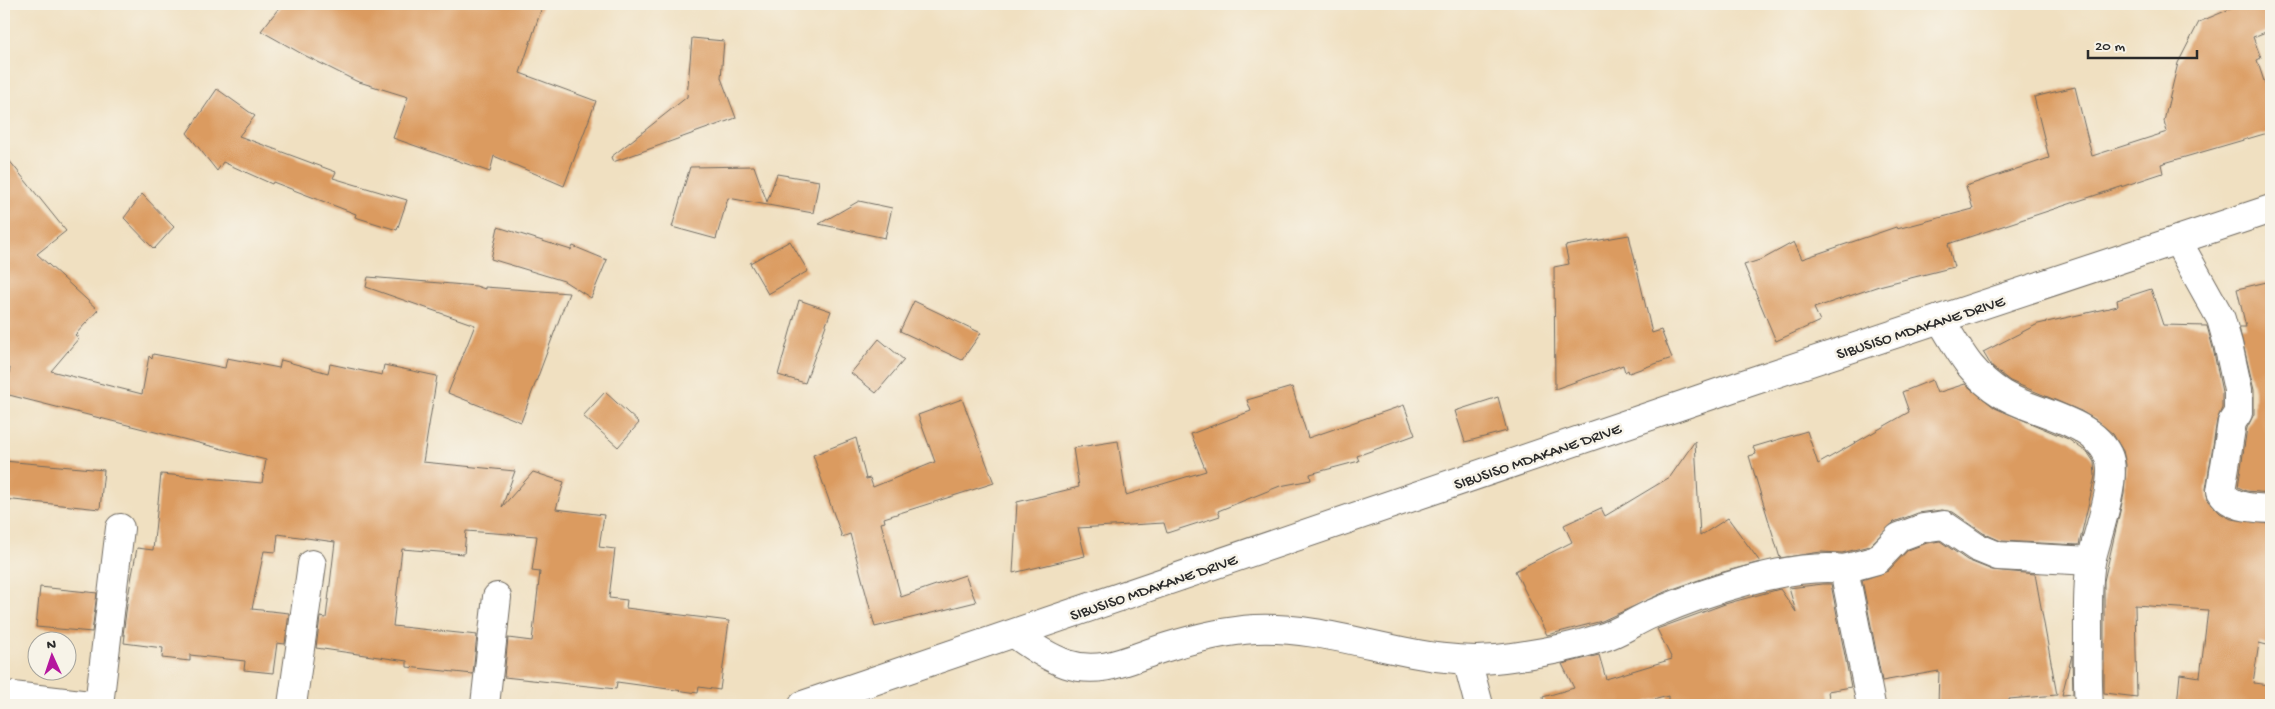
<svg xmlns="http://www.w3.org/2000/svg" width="2275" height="709" font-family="'Gochi Hand',sans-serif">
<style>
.building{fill:#db9b61}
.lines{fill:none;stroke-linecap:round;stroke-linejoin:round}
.minor-casing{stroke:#706a60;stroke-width:30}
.minor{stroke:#fff;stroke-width:28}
.labels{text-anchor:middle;stroke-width:5;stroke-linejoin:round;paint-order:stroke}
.street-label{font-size:16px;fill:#2b2b2b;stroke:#f7f3e8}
</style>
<rect width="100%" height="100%" fill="#f7f3e8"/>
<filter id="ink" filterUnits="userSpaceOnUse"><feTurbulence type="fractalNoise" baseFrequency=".02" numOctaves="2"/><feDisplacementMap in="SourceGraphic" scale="10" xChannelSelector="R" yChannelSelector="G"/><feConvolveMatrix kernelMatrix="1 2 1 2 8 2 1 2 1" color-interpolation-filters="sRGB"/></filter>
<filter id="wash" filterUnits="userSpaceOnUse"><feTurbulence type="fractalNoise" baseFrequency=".0096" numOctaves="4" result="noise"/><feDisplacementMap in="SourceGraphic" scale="20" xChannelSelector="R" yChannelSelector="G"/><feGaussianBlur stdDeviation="1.12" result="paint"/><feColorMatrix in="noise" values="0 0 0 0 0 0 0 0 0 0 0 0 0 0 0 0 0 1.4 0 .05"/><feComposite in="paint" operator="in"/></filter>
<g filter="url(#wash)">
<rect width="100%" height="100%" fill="#f0e0c1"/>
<g id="blocks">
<g class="building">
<path d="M282 4H543L520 73 596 101 564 186 494 156 490 172 393 138 408 97 356 81 304 55 261 31Z"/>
<path d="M2242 4H2271V30L2253 37 2261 58 2257 60 2271 102V132L2161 164 2163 173 1948 244 1954 267 1879 286 1814 308 1820 321 1776 341 1744 265 1763 259 1794 242 1802 259 1896 227 1897 229 1973 209 1966 186 2049 158 2034 97 2075 87 2092 156 2167 132 2164 121 2178 63 2199 22Z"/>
<path d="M692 38 724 41 721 78 736 118 613 162 611 157 687 97Z"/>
<path d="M217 89 255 116 239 136 336 172 333 178 407 200 397 230 355 217 356 214 273 182 272 184 223 162 217 171 187 133Z"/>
<path d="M4 154 66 231 37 254 98 310 75 335 79 338 51 371 142 394 149 356 152 359 153 354 225 368 227 358 279 368 281 360 328 373 330 364 382 375 384 365 437 376 423 462 515 471 502 507 533 472 564 482 556 509 604 515 599 547 615 549 609 598 627 600 626 608 729 621 720 690 699 687 698 693 617 682 616 689 504 677 508 638 532 641 540 572 532 571 537 536 466 531 464 554 402 549 393 626 477 635 473 674 407 667V661L316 648 320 617 326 618 335 542 278 534 276 552 264 551 252 609 289 613 285 644 277 643 273 673 244 670 245 661 190 655V661L162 658 163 648 124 643 125 635H123L128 597 137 548 153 550 161 474 262 483 266 460 5 394 10 368 4 369Z"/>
<path d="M754 166 767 202 777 174 819 181 813 213 728 198 716 239 672 227 690 167Z"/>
<path d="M142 194 174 227 154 249 124 218Z"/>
<path d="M859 201 892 208 885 238 819 224Z"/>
<path d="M498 227 571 250 573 246 607 260 591 298 564 281 491 259Z"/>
<path d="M1629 235 1652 333 1661 330 1672 358 1629 373 1628 370 1625 372 1623 365 1555 389 1554 267 1569 264 1565 246Z"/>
<path d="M790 241 808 271 768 294 750 263Z"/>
<path d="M368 277 476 286 485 289V287L569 293 521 422 448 393 475 325 366 287Z"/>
<path d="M2271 281V493L2246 491 2238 487 2247 428 2254 414V390L2239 327H2246L2237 289Z"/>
<path d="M2151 289 2163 325 2207 326 2213 348 2222 392V408L2217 420 2206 489 2208 500 2220 513 2231 519 2271 524V646L2259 643 2253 683 2271 685V705H2177L2180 674 2200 677 2208 610 2135 605 2137 697 2104 693V581L2124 494 2126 465 2123 451 2113 434 2096 420 2081 411 2010 381 1992 367 1983 352 2038 324 2118 306 2117 300Z"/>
<path d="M799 300 831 311 805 383 778 375Z"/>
<path d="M914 301 981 333 962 360 900 331Z"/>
<path d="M879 339 904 360 876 393 851 373Z"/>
<path d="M1932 380 1937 393 1965 384 1995 408 2068 439 2088 453 2094 462 2095 476 2079 545 2001 541 1983 533 1953 512 1942 510 1918 513 1894 522 1869 546 1842 553 1821 552 1780 558 1749 456 1756 454 1753 447 1807 431 1818 464 1909 412 1902 392Z"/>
<path d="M1292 387 1308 438 1404 405 1415 435 1357 456 1359 461 1310 474 1311 480 1280 486 1218 511 1220 516 1167 533 1164 523 1078 528 1085 556 1013 573 1017 502 1079 487 1073 448 1118 441 1126 495 1206 471 1191 434 1251 411 1247 400Z"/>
<path d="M605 392 639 423 618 447 583 416Z"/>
<path d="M1498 397 1507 431 1465 442 1455 411Z"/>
<path d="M962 399 994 483 884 518 885 522 881 523 901 597 965 575 976 602 875 627 850 534 842 537 813 455 856 438 866 479 870 478 873 487 935 462 918 415Z"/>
<path d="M1695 441 1700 536 1728 518 1760 562 1716 574 1667 591 1602 621 1547 635 1515 571 1572 542 1564 525 1601 508 1605 516 1670 477Z"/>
<path d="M4 461 104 470 100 509 4 499Z"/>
<path d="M1940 541 1967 560 1992 570 2035 574 2057 695 2009 699 2010 705H1938L1939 671 1882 681 1862 580 1888 571 1908 550 1927 543Z"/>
<path d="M1823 584H1831L1851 687 1828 691 1830 705H1668V696L1635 705H1544L1543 697 1574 688 1562 664 1599 655 1606 679 1672 659 1657 629 1725 604 1780 589 1796 612 1789 588Z"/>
<path d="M40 587 97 593 92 632 36 627Z"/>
<path d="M2072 655 2073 694 2062 695Z"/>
</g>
</g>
</g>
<g filter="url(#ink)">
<use href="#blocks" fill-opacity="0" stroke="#706a60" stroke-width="1"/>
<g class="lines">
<g class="minor-casing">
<g id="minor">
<path d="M2177 240 2221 319 2228 344 2238 390V413L2232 422 2221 491C2230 508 2253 508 2271 509"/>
<path d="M1940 319C1959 350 1970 374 2002 394 2032 413 2091 419 2108 455 2119 477 2096 537 2091 562 2087 585 2088 610 2088 633 2088 657 2087 681 2089 705"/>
<path d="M1844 569 1877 560 1899 537 1923 528 1944 525 1976 547 1998 556 2091 561"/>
<path d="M1015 634C1031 646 1047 657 1067 664 1103 676 1133 657 1167 647 1196 638 1225 631 1255 629 1342 625 1425 672 1512 657 1541 653 1573 647 1601 638 1619 633 1635 621 1652 614 1702 593 1790 562 1844 569L1871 705"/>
<path d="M1467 660 1479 705"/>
<path d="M4 695 90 705"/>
<path d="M99 705 120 528"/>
<path d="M292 705 312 564"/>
<path d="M485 705 497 597"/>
<path d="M803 705 1744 384 2271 209"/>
</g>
</g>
<use href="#minor" class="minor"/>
</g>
</g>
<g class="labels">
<g class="street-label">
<text transform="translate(1920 326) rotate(-18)" y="6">SIBUSISO MDAKANE DRIVE</text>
<text transform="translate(1537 455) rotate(-19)" y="6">SIBUSISO MDAKANE DRIVE</text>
<text transform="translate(1153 586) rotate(-19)" y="6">SIBUSISO MDAKANE DRIVE</text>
</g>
</g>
<rect width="2275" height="709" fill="none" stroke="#f7f3e8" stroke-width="20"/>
<g transform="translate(52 656) rotate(357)"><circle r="24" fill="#f7f3e8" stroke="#a5a39c"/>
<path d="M0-4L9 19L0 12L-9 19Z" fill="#b5179e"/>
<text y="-8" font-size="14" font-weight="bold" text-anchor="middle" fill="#2b2b2b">N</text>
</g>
<path d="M2088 50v8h109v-8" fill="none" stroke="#2b2b2b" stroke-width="2.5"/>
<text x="2095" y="50" font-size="15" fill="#2b2b2b" stroke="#f7f3e8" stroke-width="4" paint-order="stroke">20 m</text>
</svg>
